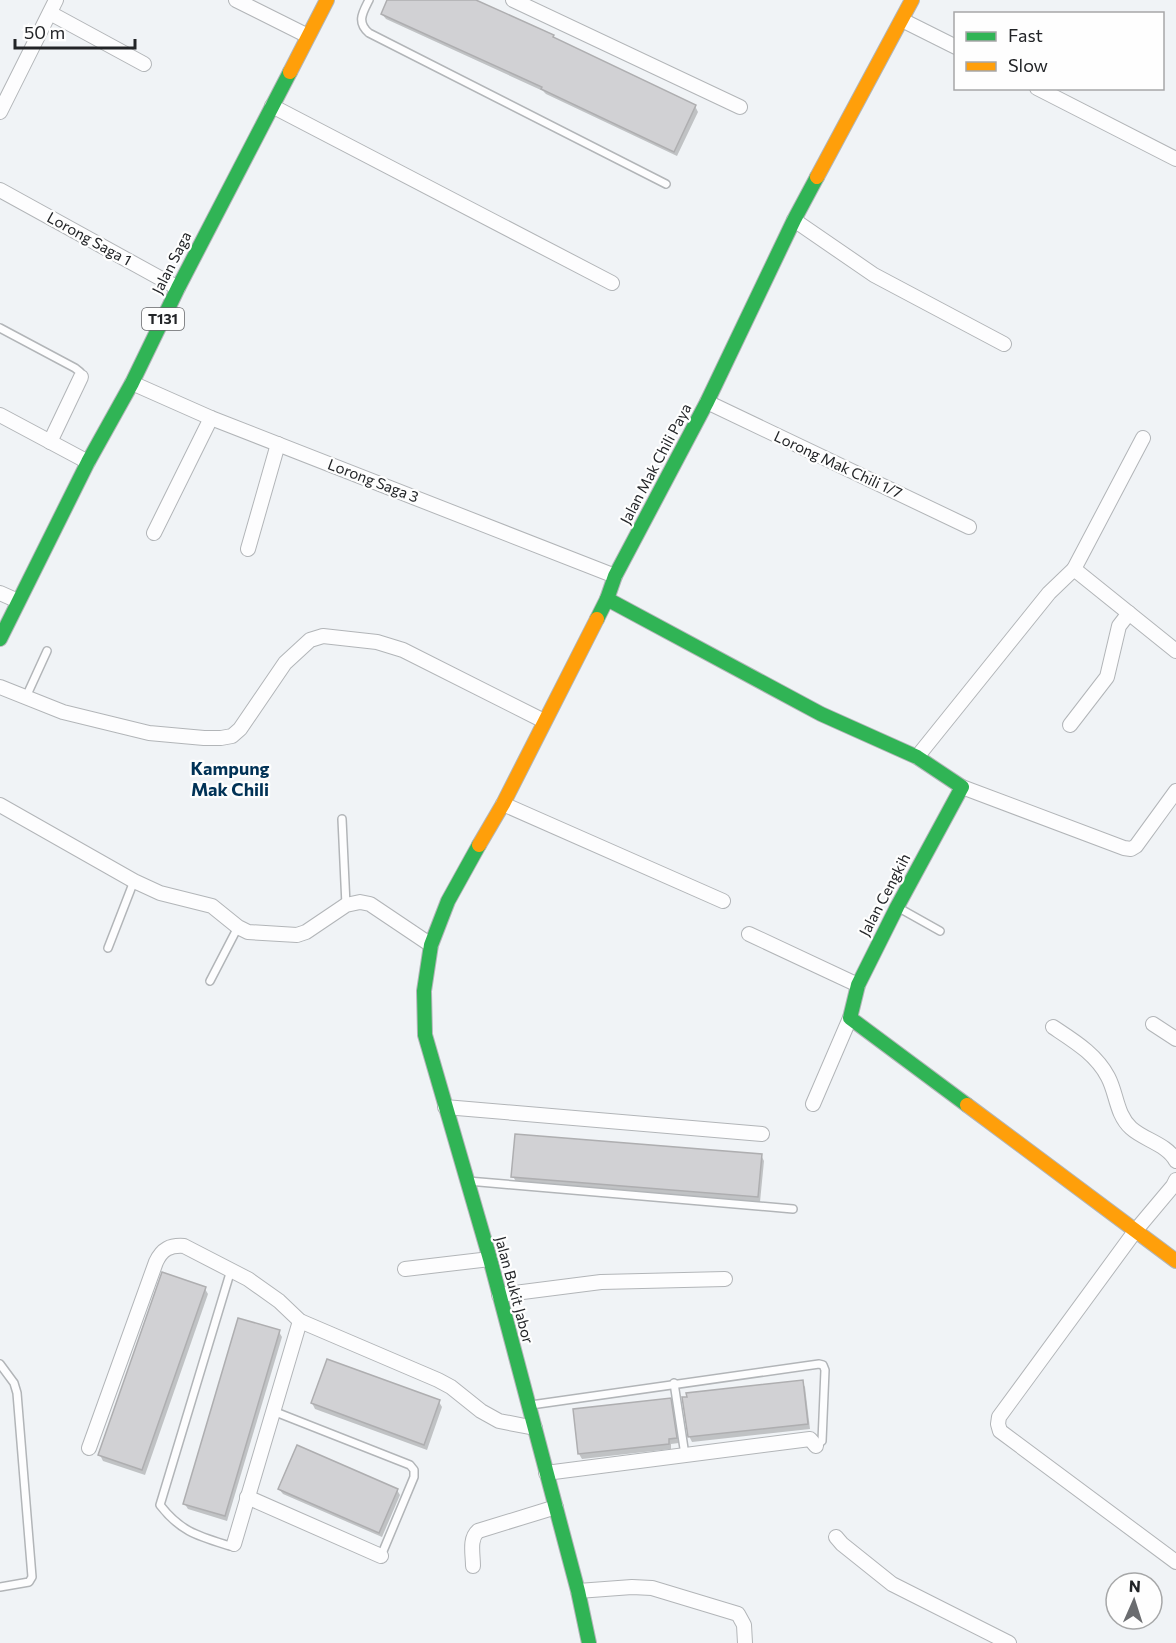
<svg xmlns="http://www.w3.org/2000/svg" width="1176" height="1643" font-family="Commissioner,sans-serif">
<style>
.shadow{fill:#0003}
.building{fill:#d1d1d4;stroke:#aeaeb0;stroke-width:1.5}
.lines{fill:none;stroke-linecap:round;stroke-linejoin:round}
.lane-casing{stroke:#b2b5b8;stroke-width:10}
.street-casing{stroke:#b2b5b8;stroke-width:16}
.fast-casing{stroke:#b2b5b8;stroke-width:16}
.slow-casing{stroke:#b2b5b8;stroke-width:16}
.lane{stroke:#fdfdfe;stroke-width:7}
.street{stroke:#fdfdfe;stroke-width:14}
.fast{stroke:#30b455;stroke-width:14}
.slow{stroke:#ff9f0a;stroke-width:14}
.labels{text-anchor:middle;stroke-width:4.5;stroke-linejoin:round;paint-order:stroke}
.shield{fill:#fefefe;stroke:#646568;stroke-width:1.5}
.shield-label{font-size:14px;font-weight:bold;fill:#222427}
.street-label{font-size:15px;fill:#222427;stroke:#fefefe}
.quarter-label{font-size:18px;font-weight:bold;fill:#013256;stroke:#fefefe}
</style>
<rect width="100%" height="100%" fill="#f0f3f6"/>
<g class="shadow">
<path d="M389 0H473L553 36 555 40 695 106 698 112 677 156 546 94 543 91 386 19 382 14Z"/>
<path d="M761 1155 764 1161 760 1202 516 1182 513 1176Z"/>
<path d="M205 1289 208 1294 145 1475 103 1461 100 1455Z"/>
<path d="M279 1332 282 1337 227 1521 188 1509 184 1503Z"/>
<path d="M802 1382 805 1387 810 1429 692 1442 689 1436 688 1398Z"/>
<path d="M670 1400 673 1405 679 1443 671 1444V1449L582 1459 579 1454Z"/>
<path d="M439 1402 442 1407 427 1450 315 1409 312 1403Z"/>
<path d="M279 1489 397 1490 400 1495 382 1537 283 1494Z"/>
</g>
<g class="building">
<path d="M387 0H476L554 35 553 37 696 105 674 152 541 89 542 87 381 14Z"/>
<path d="M515 1134 762 1154 758 1197 511 1177Z"/>
<path d="M162 1272 206 1287 142 1470 98 1455Z"/>
<path d="M238 1318 280 1330 225 1516 183 1504Z"/>
<path d="M327 1359 440 1400 424 1445 311 1403Z"/>
<path d="M803 1380 808 1424 688 1437 682 1397H687L686 1393Z"/>
<path d="M671 1398 677 1438 669 1439V1444L578 1454 573 1409Z"/>
<path d="M297 1445 398 1489 379 1533 278 1489Z"/>
</g>
<g class="lines">
<g class="lane-casing">
<g id="lane">
<path d="M369 0C363 12 356 22 369 33L666 184"/>
<path d="M0 328 75 368 80 372 81 377"/>
<path d="M26 697 47 651"/>
<path d="M342 819 346 905"/>
<path d="M899 908 940 931"/>
<path d="M108 948 134 881"/>
<path d="M210 981 238 927"/>
<path d="M468 1181 793 1209"/>
<path d="M231 1270 160 1505C181 1532 198 1536 230 1546L234 1544"/>
<path d="M0 1364 14 1383 17 1393 32 1577 29 1582 0 1587"/>
<path d="M674 1383 685 1455"/>
<path d="M531 1405 819 1364 823 1365 825 1370 822 1441 816 1446"/>
<path d="M273 1411 410 1465 414 1470V1477L381 1556"/>
</g>
</g>
<g class="street-casing">
<g id="street">
<path d="M236 0 308 36"/>
<path d="M513 0 740 107"/>
<path d="M50 13 144 64"/>
<path d="M902 20 956 47"/>
<path d="M1037 88 1176 159"/>
<path d="M272 106 612 283"/>
<path d="M0 112 56 0"/>
<path d="M0 190 178 288"/>
<path d="M794 220 874 275 1004 344"/>
<path d="M132 383 211 418 615 576"/>
<path d="M707 402 969 527"/>
<path d="M0 415 88 462"/>
<path d="M50 442 81 377"/>
<path d="M154 533 211 418"/>
<path d="M248 549 278 444"/>
<path d="M1074 569 1143 438"/>
<path d="M0 593 18 601"/>
<path d="M0 687 63 712 149 733 204 738H221L232 736 240 729 285 663 310 640 323 636 377 642 403 650 544 721"/>
<path d="M1070 725 1107 677 1119 626 1129 613"/>
<path d="M917 757 1049 593 1074 569 1176 651"/>
<path d="M962 787 1124 848 1131 849 1136 846 1176 791"/>
<path d="M503 804 723 901"/>
<path d="M0 805 134 881 160 893 212 906 238 927 248 932 297 935 306 932 346 905 360 902 370 904 431 945"/>
<path d="M749 934 858 985"/>
<path d="M1153 1024 1176 1039"/>
<path d="M1053 1027C1074 1041 1096 1054 1108 1077 1117 1094 1116 1114 1131 1128 1144 1140 1167 1144 1176 1161"/>
<path d="M813 1104 850 1018"/>
<path d="M445 1107 762 1134"/>
<path d="M1176 1180 1173 1186 1136 1230 999 1417 998 1424 1000 1431 1176 1562"/>
<path d="M405 1269 490 1259"/>
<path d="M499 1295 601 1282 725 1279"/>
<path d="M89 1448 156 1262C162 1249 170 1245 184 1246L248 1279 279 1301 300 1321 438 1380 451 1387 481 1411 499 1421 535 1428"/>
<path d="M546 1473 810 1439 816 1446"/>
<path d="M247 1497 381 1556"/>
<path d="M836 1537 842 1544 892 1584 1009 1643"/>
<path d="M234 1544 300 1321"/>
<path d="M473 1566C473 1554 469 1539 478 1531L556 1507"/>
<path d="M578 1591 632 1587 652 1588 738 1614 744 1625 745 1643"/>
</g>
</g>
<g class="fast-casing">
<g id="fast">
<path d="M607 599 821 714 917 757 962 787 897 907 858 985 850 1018 967 1105"/>
<path d="M597 619 607 599 615 576 707 402 794 220 817 177"/>
<path d="M0 639 88 462 132 383 178 288 290 72"/>
<path d="M479 845 448 901 431 945 424 991 425 1035 490 1259 578 1591 589 1643"/>
</g>
</g>
<g class="slow-casing">
<g id="slow">
<path d="M290 72 327 0"/>
<path d="M817 177 912 0"/>
<path d="M479 845 503 804 597 619"/>
<path d="M967 1105 1176 1261"/>
</g>
</g>
<use href="#lane" class="lane"/>
<use href="#street" class="street"/>
<use href="#fast" class="fast"/>
<use href="#slow" class="slow"/>
</g>
<g class="labels">
<rect class="shield" x="142" y="308" width="42" height="22" rx="4.5"/>
<g class="shield-label">
<text x="163" y="324">T131</text>
</g>
<g class="street-label">
<text transform="translate(89 239) rotate(29)" y="5">Lorong Saga 1</text>
<text transform="translate(172 263) rotate(-63)" y="5">Jalan Saga</text>
<text transform="translate(656 464) rotate(-62)" y="5">Jalan Mak Chili Paya</text>
<text transform="translate(838 465) rotate(25)" y="5">Lorong Mak Chili 1/7</text>
<text transform="translate(373 481) rotate(21)" y="5">Lorong Saga 3</text>
<text transform="translate(885 895) rotate(-62)" y="5">Jalan Cengkih</text>
<text transform="translate(514 1290) rotate(75)" y="5">Jalan Bukit Jabor</text>
</g>
<g class="quarter-label">
<text x="230" y="775">Kampung<tspan x="230" dy="21">Mak Chili</tspan></text>
</g>
</g>
<rect x="954" y="12" width="210" height="78" fill="#fefefe" stroke="#a6a7a8" stroke-width="1.5"/>
<rect x="966" y="32" width="30" height="9" fill="#30b455" stroke="#a6a7a8" stroke-width="1.5"/>
<text x="1008" y="42" font-size="18" fill="#222427">Fast</text>
<rect x="966" y="62" width="30" height="9" fill="#ff9f0a" stroke="#a6a7a8" stroke-width="1.5"/>
<text x="1008" y="72" font-size="18" fill="#222427">Slow</text>
<g transform="translate(1134 1601) rotate(3)"><circle r="28" fill="#fefefe" stroke="#a6a7a8" stroke-width="1.5"/>
<path d="M0-4.5L10 22L0 15L-10 22Z" fill="#6a6c6f"/>
<text y="-9" font-size="16" font-weight="bold" text-anchor="middle" fill="#222427">N</text>
</g>
<path d="M15 39v9h120v-9" fill="none" stroke="#222427" stroke-width="3"/>
<text x="24" y="39" font-size="18" fill="#222427" stroke="#fefefe" stroke-width="4.5" paint-order="stroke">50 m</text>
</svg>
